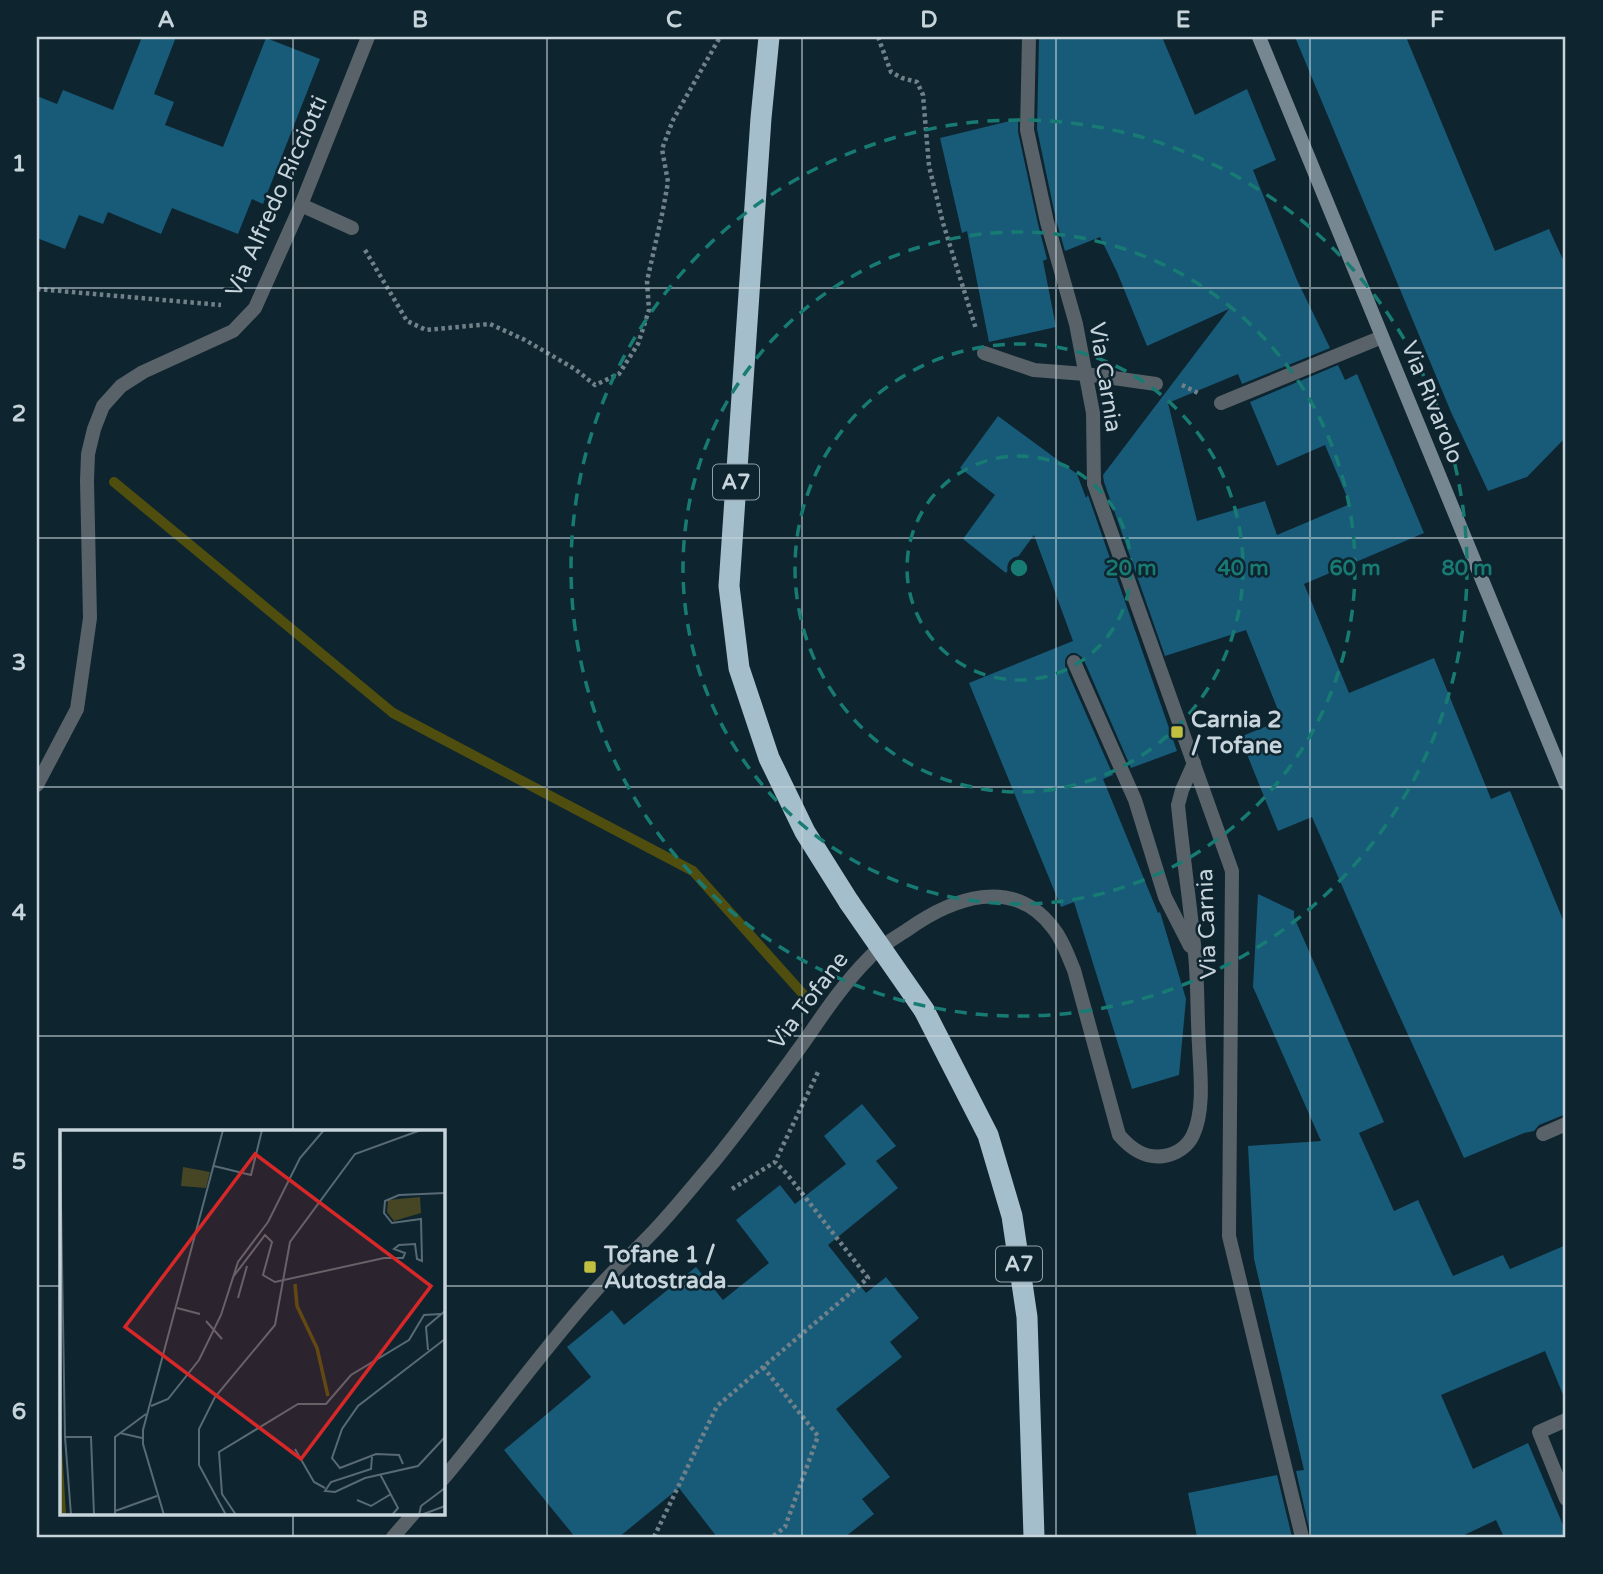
<svg xmlns="http://www.w3.org/2000/svg" width="1603" height="1574" font-family="'Varela Round',sans-serif">
<style>
.lines{fill:none;stroke-linecap:round;stroke-linejoin:round}
.stream{stroke:#4f4e0f;stroke-width:10}
.building{fill:#185b79}
.path{stroke:#70818a;stroke-width:4.5;stroke-dasharray:3.5 3.5;stroke-linecap:butt}
.lane{stroke:#586268;stroke-width:14}
.street{stroke:#586268;stroke-width:14}
.secondary{stroke:#778791;stroke-width:14}
.highway{stroke:#a4becc;stroke-width:21}
.highway-bridge{stroke:#a4becc;stroke-width:21}
.grid{fill:none;stroke:#c7d4db;stroke-width:2;stroke-opacity:0.55}
.ring{fill:none;stroke:#187b73;stroke-width:3.5;stroke-dasharray:12 9}
.poi-dot{fill:#c1be40;stroke:#0e242f;stroke-width:2.5}
.labels{text-anchor:middle;stroke-width:5;stroke-linejoin:round;paint-order:stroke}
.shield{fill:#0e242f;stroke:#909fa7;stroke-width:2}
.shield-label{font-size:21px;font-weight:bold;fill:#c7d4db}
.street-label{font-size:23px;fill:#c7d4db;stroke:#0e242f}
.poi-label{font-size:23px;font-weight:bold;fill:#c7d4db;stroke:#0e242f;text-anchor:start}
.inset-river{fill:none;stroke:#4f4e0f;stroke-width:3.5}
.inset-road{fill:none;stroke:#586a74;stroke-width:2}
.view{fill:#d62828;fill-opacity:0.15;stroke:#d62828;stroke-width:3.5}
.inset-edge{fill:none;stroke:#c7d4db;stroke-width:3.5}
.centre{fill:#187b73;stroke:#0e242f;stroke-width:3.5}
.ring-label{font-size:21px;text-anchor:middle;font-weight:bold;fill:#187b73;stroke:#0e242f;stroke-width:5;stroke-linejoin:round;paint-order:stroke}
.neatline{fill:none;stroke:#c7d4db;stroke-width:2.5}
.grid-label{font-size:23px;text-anchor:middle;font-weight:bold;fill:#c7d4db}
</style>
<rect width="100%" height="100%" fill="#0e242f"/>
<g class="lines">
<path class="stream" d="M114 482 393 713 693 871 803 994"/>
</g>
<g class="building">
<path d="M142 37H176L154 94 174 102 165 125 223 147 266 38 320 59 263 204 252 199 238 234 172 208 161 234 108 212 103 224 79 215 65 249 37 238V96L57 104 63 90 113 110Z"/>
<path d="M1039 37H1162L1195 115 1247 89 1276 160 1253 170 1297 280 1330 348 1242 384 1238 374 1168 403 1197 521 1265 501 1277 535 1350 504 1325 445 1277 466 1250 402 1338 365 1345 380 1357 374 1424 533 1304 584 1349 693 1434 658 1491 799 1510 791 1566 927V1114L1539 1125 1534 1131 1524 1133 1464 1158 1380 973 1312 817 1278 831 1240 737 1282 720 1246 630 1165 656 1104 482 1103 475 1229 309 1147 346 1117 272 1100 237 1065 251 1056 220 1037 129Z"/>
<path d="M1295 37H1406L1495 251 1549 229 1566 266V437L1527 477 1488 491 1451 412Z"/>
<path d="M1018 119V132L1038 224 1047 259 1043 261 1056 327 989 342 967 231 962 233 940 138Z"/>
<path d="M998 416 1077 474 1086 498 1088 495 1177 751 1131 768 1083 658 1076 653H1071L1067 656 1065 660V666L1113 775 1103 779 1158 913 1160 912 1186 999 1179 1075 1132 1089 1074 902 1061 907 969 683 1073 641 1034 535 1006 573 963 539 995 495 960 468Z"/>
<path d="M1258 894 1294 911V917L1384 1122 1359 1133 1394 1211 1418 1200 1453 1276 1503 1255 1510 1269 1566 1245V1402L1545 1351 1441 1395 1473 1469 1528 1443 1566 1532V1537H1504L1496 1520 1460 1537H1311L1296 1471 1304 1470 1254 1259 1248 1146 1321 1141 1253 987Z"/>
<path d="M862 1104 896 1146 876 1161 898 1188 828 1245 866 1293 886 1277 919 1318 890 1342 902 1357 836 1409 890 1477 862 1499 874 1514 845 1537H717L679 1488 619 1537H575L504 1450 591 1377 567 1347 612 1310 624 1325 696 1267 723 1300 769 1263 736 1220 780 1185 795 1204 846 1164 824 1136Z"/>
<path d="M1277 1475 1292 1537H1197L1188 1493Z"/>
</g>
<g class="lines">
<g class="path">
<path d="M878 37 891 72 902 78 917 82 923 95 929 166 943 223 976 329"/>
<path d="M365 250 407 321 426 330 490 324 525 340 575 369 595 385 619 374 638 344 649 310 647 281 663 210 668 182 662 149 673 120 720 37"/>
<path d="M37 289 221 305"/>
<path d="M1182 385 1198 393"/>
<path d="M732 1189 775 1162"/>
<path d="M763 1367 818 1436 785 1527 772 1537"/>
<path d="M654 1537 717 1406 868 1278 787 1174 775 1162 819 1070"/>
</g>
<g class="lane">
<path d="M984 353 1034 370 1085 374 1156 384"/>
<path d="M1221 403 1382 337"/>
<path d="M1543 1134 1566 1124"/>
</g>
<g class="street">
<path d="M1029 37 1027 130 1047 222 1076 324 1093 413 1094 484 1232 871 1229 1236 1302 1537"/>
<path d="M301 205 352 228"/>
<path d="M1074 662 1135 800 1165 897 1190 946"/>
<path d="M37 785 77 709 90 618 87 481 88 454 94 429 103 406 121 386 143 372 233 331 255 308 301 205 368 37"/>
<path d="M1566 1420 1539 1432 1566 1499"/>
<path d="M443 1479C495 1417 542 1350 597 1289 614 1270 634 1252 652 1233 673 1211 692 1187 711 1165 744 1125 774 1083 804 1042 824 1013 844 983 869 958 879 947 895 938 907 930 952 898 1013 875 1053 928 1063 940 1068 956 1074 970L1119 1135C1131 1149 1145 1159 1164 1156 1177 1154 1188 1146 1193 1135 1205 1110 1200 1071 1199 1045 1197 1014 1198 984 1195 954 1190 904 1183 855 1178 805L1182 790 1194 763"/>
<path d="M393 1537 414 1513"/>
</g>
<path class="secondary" d="M1259 37 1566 784"/>
<g class="highway">
<path d="M769 37 761 118 729 586 739 668 769 758 805 832 849 902"/>
<path d="M924 1010 988 1135 1012 1216 1027 1317 1034 1537"/>
</g>
<path class="highway-bridge" d="M849 902 924 1010"/>
</g>
<path class="grid" d="M293 37V1131M547 37V1537M802 37V1537M1056 37V1537M1310 37V1537M37 288H1566M37 538H1566M37 787H1566M37 1036H1566M37 1286H61M443 1286H1566M293 1513V1537"/>
<g class="ring">
<circle cx="1019" cy="568" r="112"/>
<circle cx="1019" cy="568" r="224"/>
<circle cx="1019" cy="568" r="336"/>
<circle cx="1019" cy="568" r="448"/>
</g>
<g class="poi-dot">
<rect x="1170" y="725" width="14" height="14" rx="3.5"/>
<rect x="583" y="1260" width="14" height="14" rx="3.5"/>
</g>
<g class="labels">
<g class="shield">
<rect x="713" y="464.5" width="46" height="35" rx="5"/>
<rect x="996" y="1246.5" width="46" height="35" rx="5"/>
</g>
<g class="shield-label">
<text x="736" y="489">A7</text>
<text x="1019" y="1271">A7</text>
</g>
<g class="street-label">
<text transform="translate(276 196) rotate(-66)" y="8">Via Alfredo Ricciotti</text>
<text transform="translate(1106 377) rotate(81)" y="8">Via Carnia</text>
<text transform="translate(1433 402) rotate(68)" y="8">Via Rivarolo</text>
<text transform="translate(1206 924) rotate(-92)" y="8">Via Carnia</text>
<text transform="translate(808 1000) rotate(-53)" y="8">Via Tofane</text>
</g>
<g class="poi-label">
<text x="1191" y="727">Carnia 2<tspan x="1191" dy="26">/ Tofane</tspan></text>
<text x="604" y="1262">Tofane 1 /<tspan x="604" dy="26">Autostrada</tspan></text>
</g>
</g>
<g transform="translate(60 1130)">
<rect width="385" height="385" fill="#0e242f"/>
<path d="M123 37 150 42 146 58 121 56ZM360 67 361 83 334 91 327 82 328 70Z" fill="#464624"/>
<path d="M0 287 5 367 6 385H0Z" fill="#4f4e0f"/>
<path class="inset-river" d="M235 154 237 176 257 218 268 266"/>
<path class="inset-road" d="M0 16 5 307 11 385M154 36 191 45 202 0M173 147 205 105 212 112 203 145 215 152 324 128H343L345 123 334 119 339 115 355 114 357 129 362 131 361 89 332 93 324 83 325 71 339 65 385 63M178 168 187 136M117 178 140 184M146 191 162 209M368 220 366 197 385 181M91 276 108 269 139 230 161 185 178 132 208 92 240 28 264 0M60 303 82 308M5 307H32M31 307 34 385M235 319 254 352 265 358M312 327 311 339 271 352 265 361 275 362 305 348 358 336 385 307M343 334 339 325 316 324 280 338 272 328 282 299 298 276 385 209M320 344 338 378 332 385M297 370 311 376 331 364M55 381 97 366M55 385V307L86 284M104 385 83 314V300L163 0M166 385 139 335V299L155 267 215 195 230 112 295 24 361 0M176 385 162 364 159 322 238 274H266L291 245 349 210 364 185 381 184M359 385 361 376 385 358M361 385 385 376"/>
<path class="view" d="M195 24 371 156 241 329 65 197Z"/>
<rect width="385" height="385" class="inset-edge"/>
</g>
<circle cx="1019" cy="568" r="10" class="centre"/>
<g class="ring-label">
<text x="1131" y="575">20 m</text>
<text x="1243" y="575">40 m</text>
<text x="1355" y="575">60 m</text>
<text x="1467" y="575">80 m</text>
</g>
<rect width="1603" height="1574" fill="none" stroke="#0e242f" stroke-width="77"/>
<rect x="38" y="38" width="1526" height="1498" class="neatline"/>
<g class="grid-label">
<text x="166" y="27">A</text>
<text x="420" y="27">B</text>
<text x="674" y="27">C</text>
<text x="929" y="27">D</text>
<text x="1183" y="27">E</text>
<text x="1437" y="27">F</text>
<text x="19" y="171">1</text>
<text x="19" y="421">2</text>
<text x="19" y="670">3</text>
<text x="19" y="920">4</text>
<text x="19" y="1169">5</text>
<text x="19" y="1419">6</text>
</g>
</svg>
